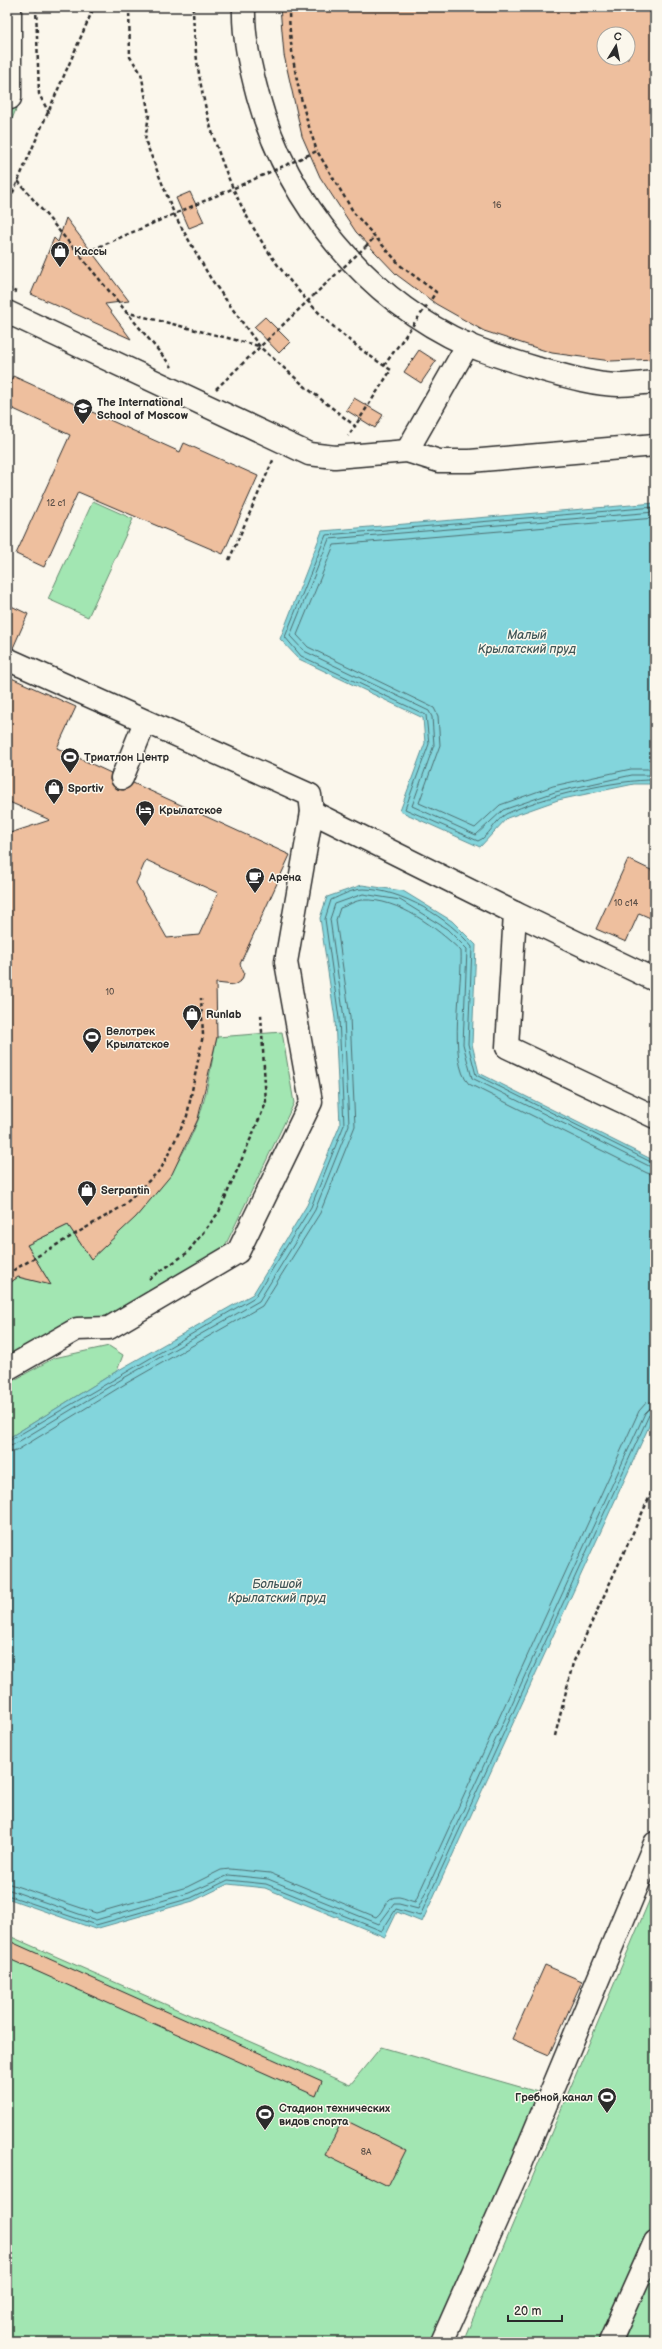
<svg xmlns="http://www.w3.org/2000/svg" width="662" height="2349" font-family="'Balsamiq Sans',sans-serif">
<style>
.green{fill:#a2e6b2;stroke:#66886e}
.water{fill:#83d5dc;stroke:#609195}
.lines{fill:none;stroke-linecap:round;stroke-linejoin:round}
.shore{stroke:#4e6f72;stroke-width:1}
.building{fill:#eebf9e;stroke:#2b2b2b;fill-rule:evenodd}
.minor-casing{stroke:#2b2b2b;stroke-width:25}
.path{stroke:#2b2b2b;stroke-width:2.5;stroke-dasharray:4 3;stroke-linecap:butt}
.minor{stroke:#fbf7ec;stroke-width:22}
.path-bridge{stroke:#2b2b2b;stroke-width:2.5;stroke-dasharray:4 3;stroke-linecap:butt}
.labels{text-anchor:middle;stroke-width:3;stroke-linejoin:round;paint-order:stroke}
.number-label{font-size:9px;fill:#5c5048}
.poi-label{font-size:11px;font-weight:bold;fill:#2b2b2b;stroke:#fbf7ec;text-anchor:start}
.water-label{font-size:12px;font-style:italic;fill:#415657;stroke:#fbf7ec}
</style>
<rect width="100%" height="100%" fill="#fbf7ec"/>
<filter id="ink" filterUnits="userSpaceOnUse"><feTurbulence type="fractalNoise" baseFrequency=".025" numOctaves="2"/><feDisplacementMap in="SourceGraphic" scale="8" xChannelSelector="R" yChannelSelector="G"/><feConvolveMatrix kernelMatrix="1 2 1 2 8 2 1 2 1" color-interpolation-filters="sRGB"/></filter>
<g filter="url(#ink)">
<g class="green">
<path d="M7 107H17L7 131Z"/>
<path d="M93 501 133 519 88 617 48 599Z"/>
<path d="M282 1032 294 1103 225 1246 111 1316 73 1318 7 1356V1285L18 1277 50 1284 27 1245 68 1225 91 1259C138 1215 174 1182 198 1120 207 1096 211 1063 217 1037Z"/>
<path d="M109 1346 123 1355 117 1371 7 1439V1384L54 1358Z"/>
<path d="M655 1887V2342H463Z"/>
<path d="M7 1935 350 2085 381 2047 541 2093 506 2169 436 2342H7Z"/>
</g>
<g class="water">
<path d="M655 503V784H634L558 800 507 818 480 847 400 811 425 743 423 718 299 659 280 639 322 531Z"/>
<path d="M362 885 403 891 452 921 476 945 472 1044 479 1073 655 1161V1413L422 1922 397 1912 385 1937 265 1888 228 1884 193 1901 95 1929 7 1898V1439L117 1371 253 1294 307 1205 340 1125 335 1019 320 918 327 897Z"/>
</g>
<g class="lines">
<g class="shore">
<path d="M655 507 326 535 285 637 301 656 426 715 429 744 405 809 478 841C489 837 495 820 506 814 540 797 618 779 655 780"/>
<path d="M655 512 329 539 290 636 304 651 429 711 432 717 434 745 412 806 476 835 503 810 555 792 632 775H655"/>
<path d="M655 518 334 545 297 635 308 647 434 708 438 716 440 745 419 803 475 828 500 805 553 786 631 769H655"/>
<path d="M7 1442 255 1297 311 1207 344 1125 339 1018 325 919 331 900C340 896 353 889 363 889 401 889 449 918 472 947L468 1044 476 1075 655 1164"/>
<path d="M7 1447 13 1445 122 1379 259 1301 315 1210 349 1125 344 1018 330 919 335 904 363 894 400 900 447 929 467 949 463 1044 472 1078 655 1169"/>
<path d="M7 1453 16 1451 125 1384 262 1306 320 1213 355 1126 350 1017 336 920 340 908C347 906 356 900 363 900 398 898 437 928 461 951 463 982 447 1061 469 1084L647 1173 655 1175"/>
<path d="M7 1883 96 1913 187 1887 221 1870 230 1869 270 1873 376 1917C385 1911 384 1896 399 1897 405 1898 410 1901 415 1902L639 1411 646 1403 655 1401"/>
<path d="M7 1889 96 1920 189 1893 229 1875 268 1879 379 1924 394 1904H399L418 1909 645 1413 649 1409 655 1407"/>
<path d="M7 1895 96 1925 191 1898 228 1880 266 1884 382 1931 396 1909 420 1916 649 1415 655 1412"/>
</g>
</g>
<g class="building">
<path d="M280 7H655V359L611 361 552 353 484 331 436 304 397 275 356 232 320 177 302 136 284 55ZM604 34H628V58H604Z"/>
<path d="M190 192 204 222 189 228 176 198Z"/>
<path d="M66 218 129 301 105 304 131 339 31 294 54 238 58 242Z"/>
<path d="M265 317 290 342 279 353 254 327Z"/>
<path d="M419 350 436 361 421 383 404 372Z"/>
<path d="M13 376 180 452 184 443 258 476 223 554 78 492 44 567 16 554 70 435 7 406V388Z"/>
<path d="M354 398 383 415 375 428 346 410Z"/>
<path d="M7 604 28 614 13 648 7 647Z"/>
<path d="M7 676 76 707 57 748 111 773 110 780 117 789 124 790 133 783 290 855 240 964 244 973 242 980 234 985 216 983 217 1037 198 1119 172 1174 136 1217 91 1259 68 1225 27 1245 51 1285 18 1277 7 1285V834L50 820 7 801ZM146 860 218 893 199 935 167 938 136 883Z"/>
<path d="M628 859 655 872V920L639 913 626 942 596 929Z"/>
<path d="M7 1940 322 2081 316 2096 7 1958Z"/>
<path d="M545 1965 582 1981 549 2055 512 2039Z"/>
<path d="M343 2119 406 2150 388 2186 325 2155Z"/>
</g>
<g class="lines">
<g class="minor-casing">
<g id="minor">
<path d="M244 7C243 37 250 66 258 96 287 202 366 299 468 345 490 354 513 361 536 368 562 375 590 384 618 385 630 385 643 383 655 382"/>
<path d="M7 98H10V7"/>
<path d="M7 312 309 454 335 457 407 451 439 461H470L655 445"/>
<path d="M407 451 468 344"/>
<path d="M7 659 310 795 312 812 286 962 311 1102 238 1252 109 1328 77 1329 7 1369"/>
<path d="M122 778 145 722"/>
<path d="M312 812 515 913 507 1047 655 1117"/>
<path d="M515 913 655 980"/>
<path d="M442 2342 521 2164 655 1843"/>
<path d="M610 2342 655 2242"/>
</g>
</g>
<g class="path">
<path d="M36 7 39 94 49 113"/>
<path d="M129 7 130 57 141 73 149 115 145 140 175 216 211 279 260 347 308 389 355 426 348 436"/>
<path d="M193 7C196 155 265 291 391 370L355 426"/>
<path d="M289 7C289 56 301 105 317 151"/>
<path d="M306 156 317 151 354 213 401 266 436 292 430 301"/>
<path d="M18 181 172 367"/>
<path d="M7 206 94 7"/>
<path d="M365 247 375 237"/>
<path d="M80 255 241 185"/>
<path d="M7 288 16 292"/>
<path d="M125 312 259 346"/>
<path d="M384 366 388 360"/>
<path d="M216 389 313 296"/>
<path d="M229 560 274 458"/>
<path d="M7 1274 123 1206 161 1169 187 1116 203 1035 201 998"/>
<path d="M149 1279 187 1253 219 1212 266 1103 261 1014"/>
<path d="M555 1736 573 1663 655 1485"/>
</g>
<use href="#minor" class="minor"/>
<g class="path-bridge">
<path d="M241 185 306 156"/>
<path d="M313 296 365 247"/>
<path d="M388 360 428 304"/>
</g>
</g>
</g>
<defs>
<g id="shop-pin" transform="scale(1)"><path d="M0 17L-7.5 6A9.5 9.5 0 1 1 7.5 6Z" fill="#2b2b2b" stroke="#fbf7ec"/><path d="M-5-2.5h2.3a2.7 3.5 0 0 1 5.4 0H5L5.5 6h-11ZM-1.5-2.5h3a1.5 2.3 0 0 0-3 0Z" fill="#fff"/></g>
<g id="school-pin" transform="scale(1)"><path d="M0 17L-7.5 6A9.5 9.5 0 1 1 7.5 6Z" fill="#2b2b2b" stroke="#fbf7ec"/><path d="M0-5L7-2L0 1L-7-2ZM-4 1L0 2.5L4 1V4Q0 6-4 4Z" fill="#fff"/></g>
<g id="stadium-pin" transform="scale(1)"><path d="M0 17L-7.5 6A9.5 9.5 0 1 1 7.5 6Z" fill="#2b2b2b" stroke="#fbf7ec"/><path d="M0-5a6.5 5 0 1 0 0 10a6.5 5 0 1 0 0-10ZM-3.5-1.8h7v3.6h-7Z" fill="#fff"/></g>
<g id="hotel-pin" transform="scale(1)"><path d="M0 17L-7.5 6A9.5 9.5 0 1 1 7.5 6Z" fill="#2b2b2b" stroke="#fbf7ec"/><path d="M-6-4.5h1.5V1H6V5H4.5V3h-9V5H-6ZM-4 0a1.8 1.8 0 1 1 3.6 0ZM.5 0V-2.5h3Q6-2.5 6 0Z" fill="#fff"/></g>
<g id="cafe-pin" transform="scale(1)"><path d="M0 17L-7.5 6A9.5 9.5 0 1 1 7.5 6Z" fill="#2b2b2b" stroke="#fbf7ec"/><path d="M-5.5-4.5H6V0H3Q3 3.5 0 3.5H-2.5Q-5.5 3.5-5.5 0ZM3-3.2v2h1.7v-2ZM-6 4.5H4V6H-6Z" fill="#fff"/></g>
</defs>
<g fill-rule="evenodd">
<use href="#shop-pin" x="60" y="251"/>
<use href="#school-pin" x="83" y="408"/>
<use href="#stadium-pin" x="70" y="757"/>
<use href="#shop-pin" x="54" y="788"/>
<use href="#hotel-pin" x="145" y="810"/>
<use href="#cafe-pin" x="255" y="877"/>
<use href="#shop-pin" x="192" y="1014"/>
<use href="#stadium-pin" x="92" y="1037"/>
<use href="#shop-pin" x="87" y="1190"/>
<use href="#stadium-pin" x="607" y="2097"/>
<use href="#stadium-pin" x="265" y="2114"/>
</g>
<g class="labels">
<g class="number-label">
<text x="497" y="208">16</text>
<text x="56" y="506">12 с1</text>
<text x="626" y="906">10 с14</text>
<text x="110" y="995">10</text>
<text x="366" y="2155">8А</text>
</g>
<g class="poi-label">
<text x="74" y="255">Кассы</text>
<text x="97" y="406">The International<tspan x="97" dy="13">School of Moscow</tspan></text>
<text x="84" y="761">Триатлон Центр</text>
<text x="68" y="792">Sportiv</text>
<text x="159" y="814">Крылатское</text>
<text x="269" y="881">Арена</text>
<text x="206" y="1018">Runlab</text>
<text x="106" y="1035">Велотрек<tspan x="106" dy="13">Крылатское</tspan></text>
<text x="101" y="1194">Serpantin</text>
<text x="593" y="2101" text-anchor="end">Гребной канал</text>
<text x="279" y="2112">Стадион технических<tspan x="279" dy="13">видов спорта</tspan></text>
</g>
<g class="water-label">
<text x="527" y="639">Малый<tspan x="527" dy="14">Крылатский пруд</tspan></text>
<text x="277" y="1588">Большой<tspan x="277" dy="14">Крылатский пруд</tspan></text>
</g>
</g>
<rect width="662" height="2349" fill="none" stroke="#fbf7ec" stroke-width="24"/>
<rect x="12" y="12" width="638" height="2325" fill="none" stroke="#2b2b2b" stroke-width="1.5" filter="url(#ink)"/>
<g transform="translate(616 46) rotate(10)"><circle r="19" fill="#fbf7ec" stroke="#a8a59f"/>
<path d="M0-3L7 15L0 10L-7 15Z" fill="#2b2b2b"/>
<text y="-6" font-size="11" font-weight="bold" text-anchor="middle" fill="#2b2b2b">С</text>
</g>
<path d="M508 2315v6h54v-6" fill="none" stroke="#2b2b2b" stroke-width="2"/>
<text x="514" y="2315" font-size="12" fill="#2b2b2b" stroke="#fbf7ec" stroke-width="3" paint-order="stroke">20 m</text>
</svg>
